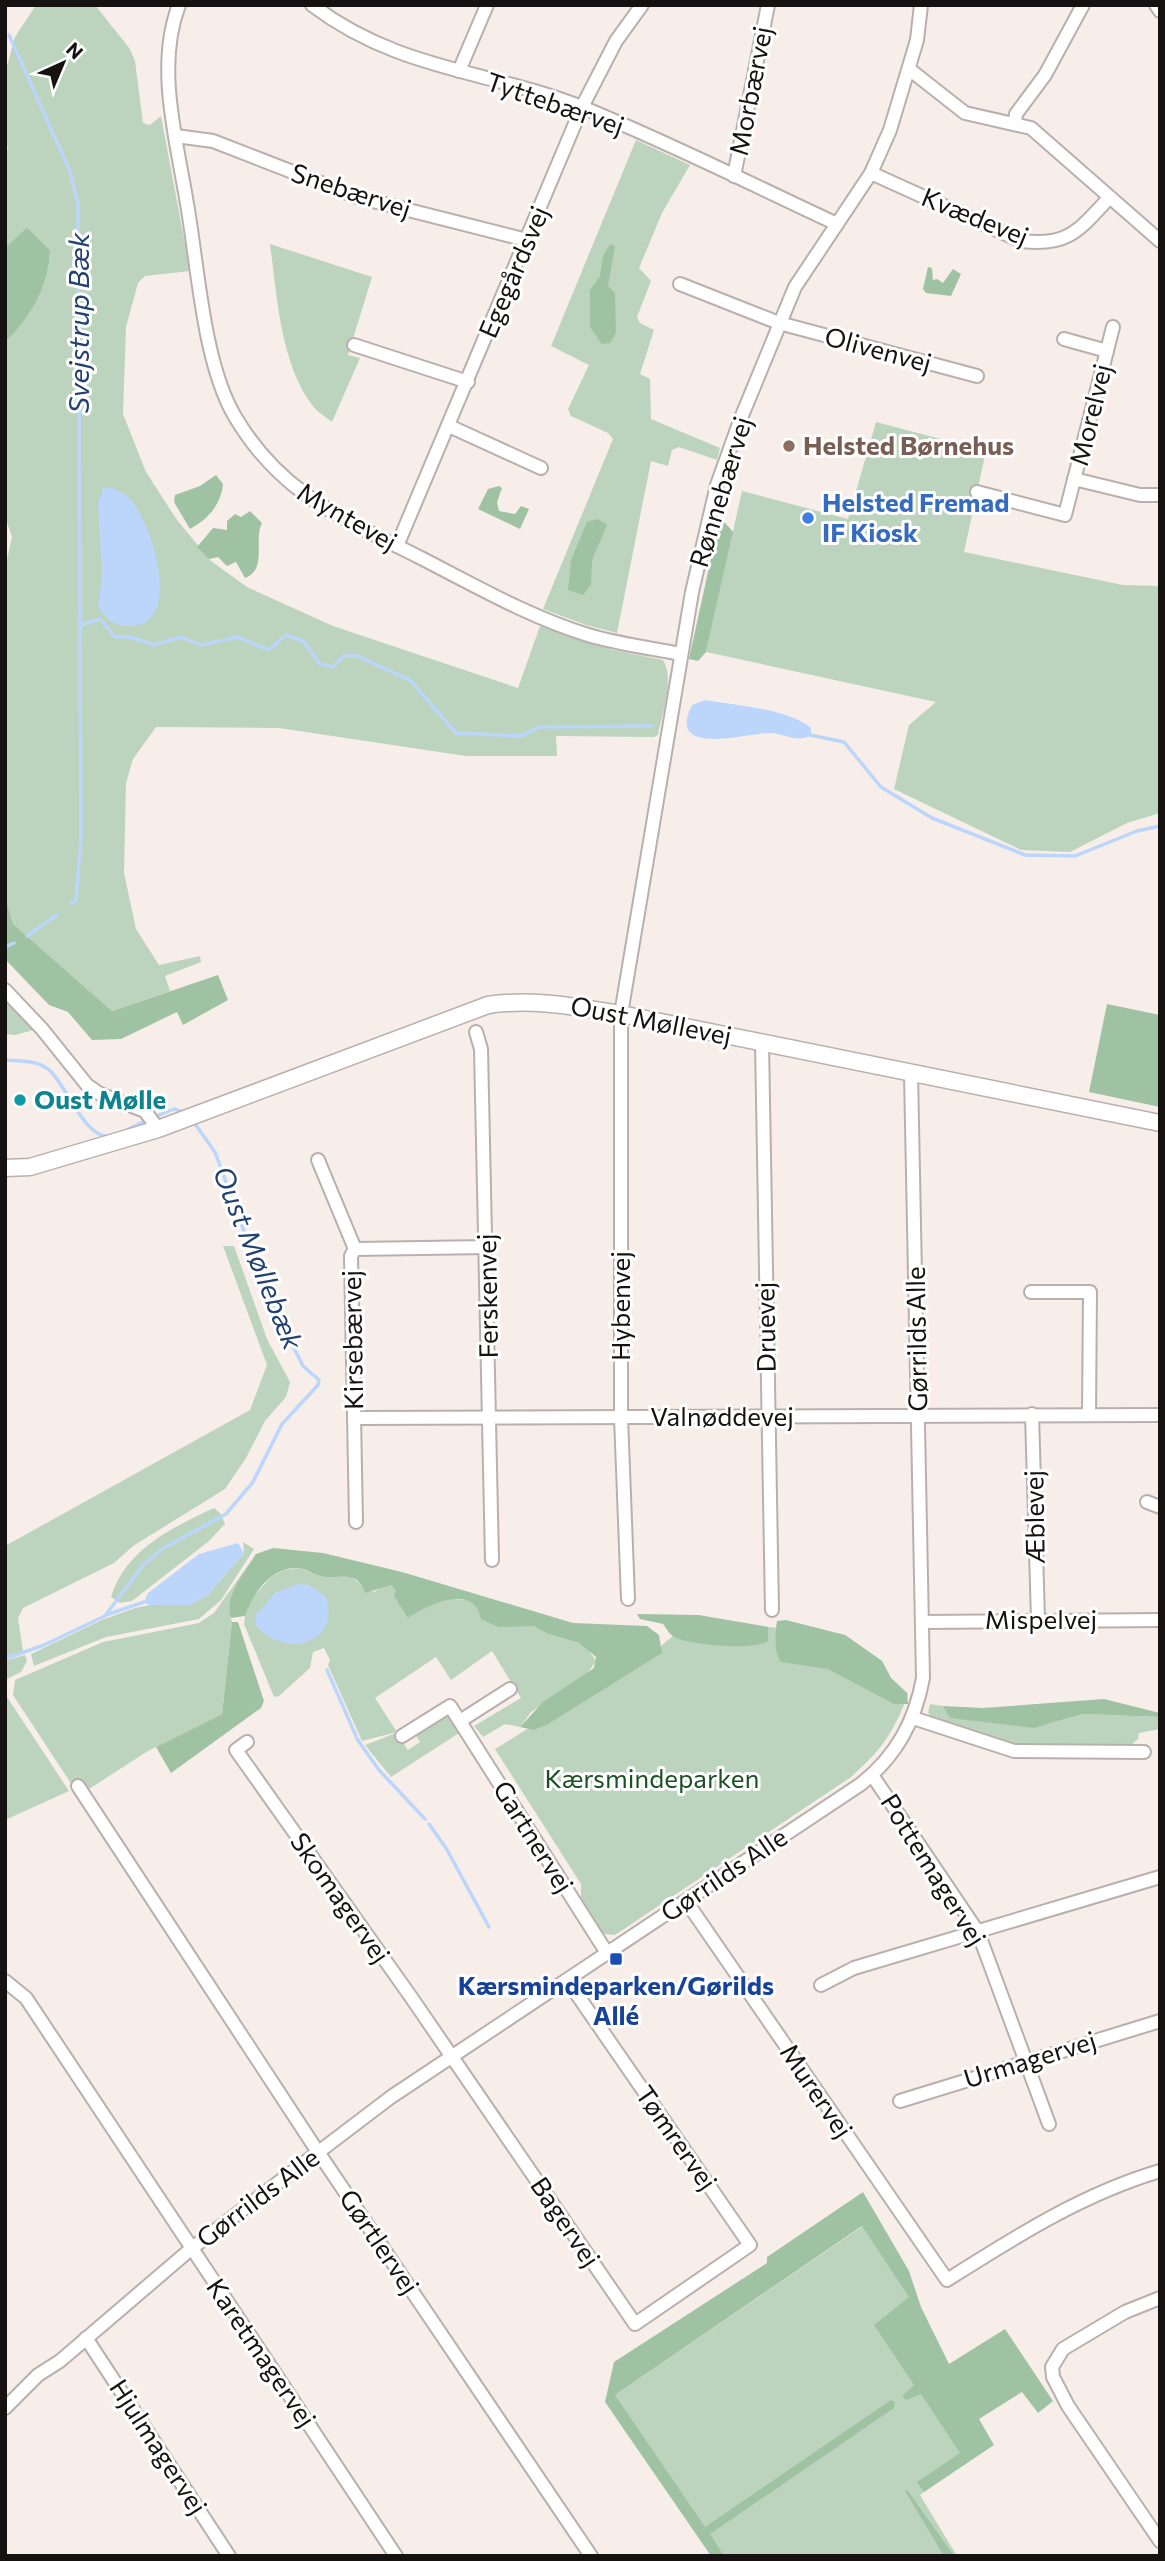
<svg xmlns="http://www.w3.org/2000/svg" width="1165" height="2561" font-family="Commissioner,sans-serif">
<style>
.green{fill:#bcd4bd}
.forest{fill:#9fc3a2}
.water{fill:#bbd5fb}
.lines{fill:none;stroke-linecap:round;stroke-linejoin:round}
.stream{stroke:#bbd5fb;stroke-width:3.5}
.minor-casing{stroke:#b9b0ad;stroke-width:16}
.tertiary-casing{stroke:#b9b0ad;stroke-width:19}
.minor{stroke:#fff;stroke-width:12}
.tertiary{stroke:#fff;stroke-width:16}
.education-dot{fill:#8d6e63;stroke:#fff;stroke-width:2.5}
.shop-dot{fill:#3f7fe0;stroke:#fff;stroke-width:2.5}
.culture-dot{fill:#0f9aa8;stroke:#fff;stroke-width:2.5}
.transit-dot{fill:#1a4fb4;stroke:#fff;stroke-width:2.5}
.labels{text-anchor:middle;stroke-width:6;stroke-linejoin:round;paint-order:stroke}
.street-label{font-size:26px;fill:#151211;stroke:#fff}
.education-label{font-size:26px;font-weight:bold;fill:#785e54;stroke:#fff;text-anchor:start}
.shop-label{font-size:26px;font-weight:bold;fill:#366cbe;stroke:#fff;text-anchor:start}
.culture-label{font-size:26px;font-weight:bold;fill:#0d838f;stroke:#fff;text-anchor:start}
.park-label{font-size:26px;fill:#1b4f24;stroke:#fff}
.transit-label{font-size:26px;font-weight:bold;fill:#164399;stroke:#fff}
.water-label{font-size:28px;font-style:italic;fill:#214171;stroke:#fff}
</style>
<rect width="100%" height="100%" fill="#f7eeea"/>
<g class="green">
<path d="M36 5H95L130 49 135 61 143 123 150 125 161 116 190 271 145 276 138 283 126 327 123 414 146 472 177 520 211 561 247 587 333 626 518 688 540 626 613 650 663 660C675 680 662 713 658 735L654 737 556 736 557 756H466L279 728 156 727 133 759 126 783 124 873 136 929 159 965 200 956 201 962 165 976 170 991 112 1011 13 924 5 896V569L12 537 5 516V342C31 317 49 286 50 250L27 227 5 248V154L8 149 5 139V73L15 37Z"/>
<path d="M636 140 690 165 662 213 639 268 651 281 637 317 640 323 654 330 640 374 650 379 651 419 720 448 717 460 679 447 672 450 668 466 651 461 617 633 586 625 543 609 613 439 608 433 571 416 568 409 589 365 551 346Z"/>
<path d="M270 244 372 277 348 355 360 358 332 422C326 417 317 412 312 405 280 362 277 295 270 244Z"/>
<path d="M876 422 986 451 964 552 1123 585 1160 586V813L1127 823 1070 852 1021 850 894 789 909 725 936 702 706 652 742 491 848 519Z"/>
<path d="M5 995 37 1029 15 1035 6 1034Z"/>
<path d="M223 1246H234L267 1339 290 1382 286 1397 265 1421 246 1458 225 1489 133 1546 114 1563 23 1608 18 1618 23 1651 5 1657V1546L250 1410 267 1365Z"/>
<path d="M214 1508 220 1513 225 1524 209 1541 132 1601 120 1603 111 1597C125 1550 171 1528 214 1508Z"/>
<path d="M243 1542 254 1549 221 1600 199 1619 106 1637 34 1666 31 1654 102 1620 135 1608 150 1605H189L208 1595 244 1553Z"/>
<path d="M256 1554C244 1575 223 1597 232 1622L222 1714 148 1751 89 1789 85 1783 74 1788 13 1695 15 1680 103 1642 199 1623 214 1613Z"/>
<path d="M299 1568 325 1577H351L374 1592 385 1584 391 1585 426 1606 450 1599 468 1600 512 1625 533 1626 548 1634 579 1643 587 1648 596 1661 586 1675 531 1712 520 1727 505 1724 483 1737 474 1726 521 1698 492 1651 451 1680 436 1657 375 1698 397 1732 362 1741 328 1665 330 1660 324 1648 313 1652 310 1668 279 1696 274 1697 244 1624 245 1616 251 1599 271 1577 284 1570Z"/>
<path d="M698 1615 768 1627 845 1635 882 1661 891 1678 908 1694C894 1733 881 1750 851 1777L615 1935 604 1934 581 1899V1884L495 1749 661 1646Z"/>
<path d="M25 1655 27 1661 21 1672 5 1680V1661Z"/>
<path d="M5 1694 69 1791 5 1820Z"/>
<path d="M930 1704 943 1706 951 1718 1045 1725 1083 1714 1160 1717V1729L1139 1733 1138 1739 1131 1745 1013 1744 934 1719 928 1713Z"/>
<path d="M448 1713 459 1733 391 1777 365 1745 396 1733 408 1750 420 1742 415 1734Z"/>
<path d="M863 2226 910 2297 876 2324 969 2460 920 2495 957 2556H711L615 2395Z"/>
</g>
<g class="forest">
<path d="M27 227 50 250C49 286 31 317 5 342V248Z"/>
<path d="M610 244 615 246 608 286 615 293 616 333 610 343 602 344 590 327V290L600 276 603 256Z"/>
<path d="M928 267 932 268 933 280 937 279 943 283 953 269 961 274 951 296 926 293 923 289Z"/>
<path d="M216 475 223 484C221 505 208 519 190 529L174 502 175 495 200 486Z"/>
<path d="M499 486 502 488 497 502 499 511 515 514 521 506 529 509 520 529 478 509 488 489Z"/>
<path d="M250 511 262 523C253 540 268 569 245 578L236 562 227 566 218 557 209 559 197 547 213 528 227 530V521L235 514 241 517Z"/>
<path d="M720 517 733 532 706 652 698 661 689 659Z"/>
<path d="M598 519 607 525 592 560 591 585 583 595 568 590 571 560 587 522Z"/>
<path d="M5 896 13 924 112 1011 218 975 228 1000 183 1025 177 1012 121 1039 92 1040 68 1012 49 1005 5 959Z"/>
<path d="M1107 1004 1160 1015V1107L1089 1092Z"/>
<path d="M273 1548 323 1553 402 1572 573 1623 647 1626 659 1635 662 1653 548 1724 534 1730 520 1727 543 1702 594 1668 596 1657 579 1643 548 1634 533 1626 498 1627 481 1619C474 1582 427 1605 408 1618L394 1596 396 1590 391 1585 365 1593C360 1571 340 1578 325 1577 316 1576 308 1569 298 1568 271 1567 253 1593 245 1616L231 1618C223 1597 246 1571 256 1554Z"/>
<path d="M637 1614 698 1615 768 1627V1641C755 1651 689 1645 674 1637 669 1634 667 1629 663 1624L640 1619Z"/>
<path d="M786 1620 845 1635 882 1661 891 1678 907 1693 908 1704H894L828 1669 781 1662C774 1653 775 1633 777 1621Z"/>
<path d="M232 1622H238L264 1701 261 1708 171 1773 156 1747 222 1714Z"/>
<path d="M1104 1699 1160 1713V1717L1083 1714 1034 1728 950 1718 943 1706 983 1708Z"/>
<path d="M863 2192 909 2271 921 2307 949 2364 1005 2329 1053 2401 1038 2413 1022 2392 979 2419 994 2445 924 2492 917 2482 960 2453 921 2394 906 2400 902 2396 914 2385 874 2325 909 2297 862 2226 615 2395 705 2527 891 2400 895 2402 894 2408 710 2534 724 2556H711L605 2402 614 2362 767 2263V2257Z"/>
<path d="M905 2491H908L954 2556H944Z"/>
</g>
<g class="water">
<path d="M112 487C118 491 126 494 130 499 153 524 185 628 128 626 113 626 106 619 98 606L102 578 98 504 103 488Z"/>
<path d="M705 700C733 705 790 709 811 728V735C798 744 784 733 769 733 747 733 665 758 692 705Z"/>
<path d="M238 1543 244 1553 208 1595 189 1605H149L144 1602 148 1593 199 1554Z"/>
<path d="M298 1584 309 1585 326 1597C342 1644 283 1660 256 1625V1615L276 1592Z"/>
</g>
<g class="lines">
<g class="stream">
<path d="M9 35 69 169 78 204 81 838 76 900 71 903"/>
<path d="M81 625 100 619 115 637H130L154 645 181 637 201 645 238 637 268 650 286 635 303 641 320 664 333 667 343 656H357L410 680 456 733 521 736 540 727 652 726"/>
<path d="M810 735 844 742 881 787 932 818 1025 855 1075 856 1137 831 1160 826"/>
<path d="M27 936 57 915"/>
<path d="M5 947 14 943"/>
<path d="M5 1060C20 1061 35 1060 48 1069 65 1081 85 1141 110 1136 122 1134 135 1125 146 1121"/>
<path d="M154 1117 174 1109 186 1113"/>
<path d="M106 1615 144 1602"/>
<path d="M5 1659 44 1645 105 1616 144 1564 164 1548 226 1514 253 1482 282 1424 318 1385 319 1380 303 1366 267 1294 215 1152 193 1121"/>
<path d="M327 1670 356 1736"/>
<path d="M357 1739 379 1770 425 1819"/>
<path d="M429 1824 446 1848 489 1927"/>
</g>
<g class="minor-casing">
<g id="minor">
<path d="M179 5C155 67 177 141 187 204 198 266 203 361 234 415 280 494 342 518 419 557 474 585 529 617 588 635 618 644 650 648 681 654"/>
<path d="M312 5C399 71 489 70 584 108 670 143 753 185 837 224"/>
<path d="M1156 5 1160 11"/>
<path d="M909 69 965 113 1031 128 1160 241"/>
<path d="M459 71 487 5"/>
<path d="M1015 122 1016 114 1045 75 1083 5"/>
<path d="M176 136 213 141 357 197 527 240"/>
<path d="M871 173 1021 241C1068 247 1079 230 1109 198"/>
<path d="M734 176 768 5"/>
<path d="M680 284 779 323 977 376"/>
<path d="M1064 339 1107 351"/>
<path d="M354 345 468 382"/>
<path d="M449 426 541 468"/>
<path d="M1074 479 1140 495H1160"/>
<path d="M977 492 1065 515 1113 327"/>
<path d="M397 546 582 107 616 41 642 5"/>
<path d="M5 990 42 1029 87 1085 100 1094 145 1111 158 1129"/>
<path d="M476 1032 481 1049 492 1560"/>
<path d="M762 1043 772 1610"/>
<path d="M318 1160 355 1249"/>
<path d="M1031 1292H1090L1089 1414"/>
<path d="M1032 1414 1038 1620"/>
<path d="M355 1418 1160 1415"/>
<path d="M1147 1502 1160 1507"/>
<path d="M356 1522 351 1256 355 1249 487 1247"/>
<path d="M628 1599 621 1417V1014L692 592 717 485 741 418 795 287 871 173 890 130 917 40 921 5"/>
<path d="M922 1622 1160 1620"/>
<path d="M913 1718 1014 1751 1144 1752"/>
<path d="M460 1721 510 1689"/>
<path d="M402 1736 450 1706 607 1953"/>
<path d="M247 1742 236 1750 411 1997 635 2324 750 2245 567 1980"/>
<path d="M872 1775 978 1932 1049 2124"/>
<path d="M78 1786 314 2146 591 2556"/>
<path d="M686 1901 947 2280C1015 2237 1082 2194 1160 2171"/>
<path d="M5 1981 26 1998 396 2556"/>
<path d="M821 1985 854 1968 1160 1877"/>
<path d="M900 2101 1160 2021"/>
<path d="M1160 2298 1125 2312 1063 2349 1052 2367 1053 2377 1068 2406 1160 2541"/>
<path d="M86 2338 229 2556"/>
<path d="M5 2408 38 2375 60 2361 192 2248 391 2097 861 1784C896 1756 915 1722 923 1678L911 1073"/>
</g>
</g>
<g class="tertiary-casing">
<path id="tertiary" d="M5 1168 30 1167 158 1129 488 1005C533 998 576 1007 621 1014L1160 1123"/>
</g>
<use href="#minor" class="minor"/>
<use href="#tertiary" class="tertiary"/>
</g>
<circle class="education-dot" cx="789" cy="446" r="7"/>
<circle class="shop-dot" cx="808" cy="518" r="7"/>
<circle class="culture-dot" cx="20" cy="1100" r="7"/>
<rect class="transit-dot" x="609" y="1952" width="14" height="14" rx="3.5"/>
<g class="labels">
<g class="street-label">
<text transform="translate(751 91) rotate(-79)" y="9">Morbærvej</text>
<text transform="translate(555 104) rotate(19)" y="9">Tyttebærvej</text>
<text transform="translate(351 191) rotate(18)" y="9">Snebærvej</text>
<text transform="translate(975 217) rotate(22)" y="9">Kvædevej</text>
<text transform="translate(514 272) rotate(-67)" y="9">Egegårdsvej</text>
<text transform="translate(878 350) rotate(15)" y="9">Olivenvej</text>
<text transform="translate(1091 415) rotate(-76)" y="9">Morelvej</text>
<text transform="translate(721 492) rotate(-73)" y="9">Rønnebærvej</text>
<text transform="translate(347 517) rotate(30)" y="9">Myntevej</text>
<text transform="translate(651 1021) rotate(11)" y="9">Oust Møllevej</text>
<text transform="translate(488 1296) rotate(-91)" y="9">Ferskenvej</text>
<text transform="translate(621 1306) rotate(-90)" y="9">Hybenvej</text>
<text transform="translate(766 1327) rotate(-91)" y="9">Druevej</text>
<text transform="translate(917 1339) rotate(-91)" y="9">Gørrilds Alle</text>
<text transform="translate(353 1340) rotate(-91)" y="9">Kirsebærvej</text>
<text x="722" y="1426">Valnøddevej</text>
<text transform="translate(1035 1517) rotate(-91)" y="9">Æblevej</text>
<text x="1041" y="1629">Mispelvej</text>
<text transform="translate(533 1837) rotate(58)" y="9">Gartnervej</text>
<text transform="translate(933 1870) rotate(58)" y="9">Pottemagervej</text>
<text transform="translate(724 1875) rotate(-34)" y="9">Gørrilds Alle</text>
<text transform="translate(340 1898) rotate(55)" y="9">Skomagervej</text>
<text transform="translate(1030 2060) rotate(-17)" y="9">Urmagervej</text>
<text transform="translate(816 2091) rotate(56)" y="9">Murervej</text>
<text transform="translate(676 2138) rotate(55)" y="9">Tømrervej</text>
<text transform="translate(258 2198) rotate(-37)" y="9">Gørrilds Alle</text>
<text transform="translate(565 2222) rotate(56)" y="9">Bagervej</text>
<text transform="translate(379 2242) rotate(56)" y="9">Gørtlervej</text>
<text transform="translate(261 2353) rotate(56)" y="9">Karetmagervej</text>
<text transform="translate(158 2447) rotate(57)" y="9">Hjulmagervej</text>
</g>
<g class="education-label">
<text x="803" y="455">Helsted Børnehus</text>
</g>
<g class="shop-label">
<text x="822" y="512">Helsted Fremad<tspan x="822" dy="30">IF Kiosk</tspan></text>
</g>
<g class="culture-label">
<text x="34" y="1109">Oust Mølle</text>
</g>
<g class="park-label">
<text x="652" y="1788">Kærsmindeparken</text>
</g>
<g class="transit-label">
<text x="616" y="1995">Kærsmindeparken/Gørilds<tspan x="616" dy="30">Allé</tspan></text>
</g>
<g class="water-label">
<text transform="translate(79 323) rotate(-90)" y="10">Svejstrup Bæk</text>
<text transform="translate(258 1258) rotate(68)" y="10">Oust Møllebæk</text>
</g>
</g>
<rect width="1165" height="2561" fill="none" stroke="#151211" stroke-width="14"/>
<g transform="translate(63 63) rotate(44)" stroke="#ffffff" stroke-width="5" paint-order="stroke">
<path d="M0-5L12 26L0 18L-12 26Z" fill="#151211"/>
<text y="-10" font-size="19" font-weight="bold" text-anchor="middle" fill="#151211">N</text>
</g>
</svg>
